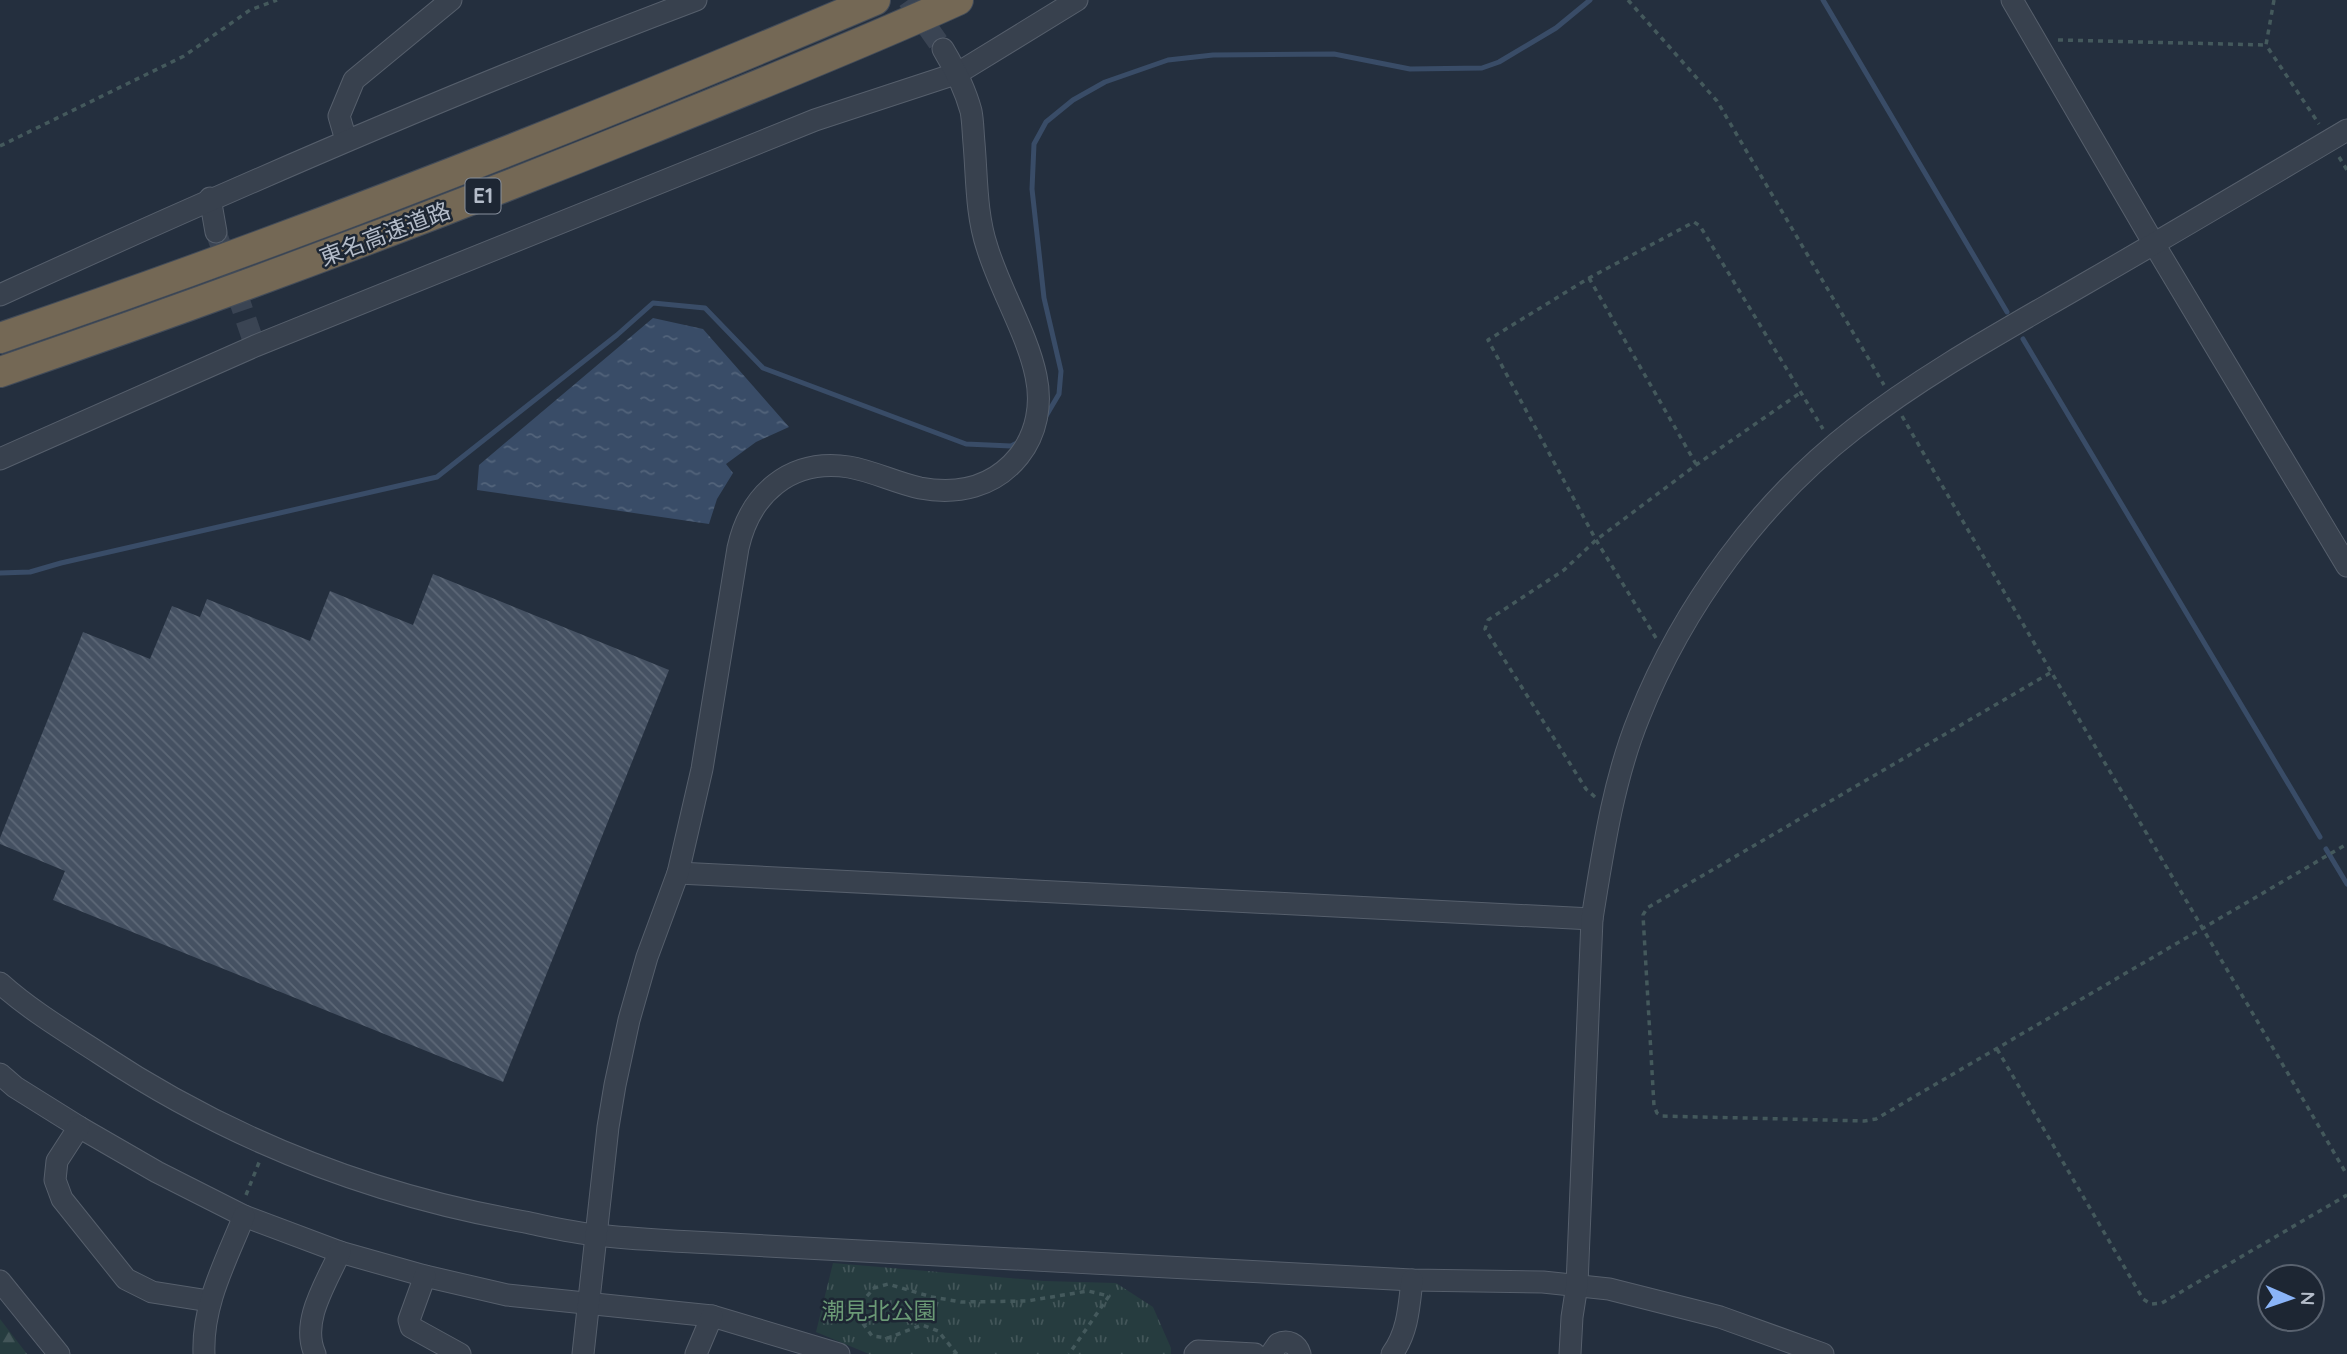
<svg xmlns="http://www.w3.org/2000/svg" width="2347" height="1354" font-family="Quicksand,'Noto Sans JP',sans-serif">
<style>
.forest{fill:url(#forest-firs)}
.park{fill:url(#park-tufts)}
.water{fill:url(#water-ripples)}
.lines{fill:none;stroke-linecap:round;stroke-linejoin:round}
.stream{stroke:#394c67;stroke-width:5}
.building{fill:url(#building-back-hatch)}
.minor-tunnel{stroke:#3a4453;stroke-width:21;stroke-dasharray:21 10;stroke-linecap:butt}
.minor-casing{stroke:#565f6c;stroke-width:23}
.highway-casing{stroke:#434c59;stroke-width:32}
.path{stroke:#44595c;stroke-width:3.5;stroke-dasharray:5 5;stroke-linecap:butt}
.minor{stroke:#38414e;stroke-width:21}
.highway{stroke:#746855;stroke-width:30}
.labels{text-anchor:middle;stroke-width:5;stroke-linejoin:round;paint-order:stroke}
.shield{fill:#1d2633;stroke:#878f9c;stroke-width:2}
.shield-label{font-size:21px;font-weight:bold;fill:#b4bcc9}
.street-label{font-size:23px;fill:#b4bcc9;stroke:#1d2633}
.park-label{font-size:23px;fill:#6b9a76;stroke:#1d2633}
</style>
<defs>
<pattern id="forest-firs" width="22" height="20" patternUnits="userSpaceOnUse" patternTransform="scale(1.75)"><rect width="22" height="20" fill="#263c3f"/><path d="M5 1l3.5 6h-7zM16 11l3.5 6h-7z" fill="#435659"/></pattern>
<pattern id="park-tufts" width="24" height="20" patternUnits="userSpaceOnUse" patternTransform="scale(1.75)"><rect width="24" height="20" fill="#263c3f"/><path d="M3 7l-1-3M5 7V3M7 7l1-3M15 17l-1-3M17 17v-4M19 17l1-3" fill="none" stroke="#435659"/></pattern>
<pattern id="water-ripples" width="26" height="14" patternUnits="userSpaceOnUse" patternTransform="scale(1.75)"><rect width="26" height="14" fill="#394c67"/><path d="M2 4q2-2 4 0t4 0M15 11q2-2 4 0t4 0" fill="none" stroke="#53647b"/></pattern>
<pattern id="building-back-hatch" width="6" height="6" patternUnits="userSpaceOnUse" patternTransform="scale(1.75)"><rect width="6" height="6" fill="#455162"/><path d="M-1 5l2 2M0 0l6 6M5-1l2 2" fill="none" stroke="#5d6877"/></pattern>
</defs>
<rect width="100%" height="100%" fill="#242f3e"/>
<path class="forest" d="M0 1319 27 1354H0Z"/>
<path class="park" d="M833 1263 1044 1281 1116 1283 1153 1307 1171 1348V1354H869L816 1332Z"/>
<path class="water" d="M653 318 703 329 789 427 756 442 726 464 733 473 717 499 709 524 477 490 479 465Z"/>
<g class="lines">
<g class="stream">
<path d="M1823 0 2007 312"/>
<path d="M2023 339 2320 837"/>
<path d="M1046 416 1059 394 1061 371 1044 298 1032 189 1034 144 1046 122 1073 100 1105 82 1168 60 1213 55 1334 54 1410 69 1482 68 1499 62 1556 28 1590 0"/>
<path d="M0 573 30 572 61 563 437 477 617 335 653 303 705 308 763 368 966 444 1011 446 1019 442"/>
<path d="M2326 849 2347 884"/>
</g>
</g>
<path class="building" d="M433 574 669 670 503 1082 53 900 65 871 0 844V838L83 632 150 659 172 606 200 617 207 599 310 641 330 591 413 625Z"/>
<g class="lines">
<g class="minor-tunnel">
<path d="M908 0 943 49"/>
<path d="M216 232 255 346"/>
</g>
<g class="minor-casing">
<g id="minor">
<path d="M2012 0 2154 244 2347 566"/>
<path d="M346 140 339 116 354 80 451 0"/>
<path d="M210 198 216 232"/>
<path d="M0 295C229 190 460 89 696 0"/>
<path d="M0 459 255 346 815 120 958 73 1077 0"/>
<path d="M678 873 1592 919"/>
<path d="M0 983C30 1010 65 1031 99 1053 230 1140 370 1195 525 1222 549 1227 573 1233 598 1235 629 1239 661 1240 693 1242L1412 1280 1543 1282 1609 1289 1720 1317 1823 1354"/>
<path d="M0 1074 15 1087 79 1127 157 1172 244 1216 340 1252 425 1276 507 1295 712 1316 839 1354"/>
<path d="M79 1127 57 1161 55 1180 62 1199 126 1279 152 1292 209 1301"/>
<path d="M425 1276 409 1320 411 1327 460 1354"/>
<path d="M0 1281 59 1354"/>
<path d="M204 1354C202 1304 226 1261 244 1216"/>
<path d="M315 1354C300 1321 327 1282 340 1252"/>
<path d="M583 1354 608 1127 615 1085 629 1020 647 957 678 873 702 769 738 548C750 494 790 458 849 467 873 471 896 483 920 488 958 495 994 487 1019 456 1037 433 1042 404 1036 376 1027 333 1000 290 987 247 976 214 977 178 974 143 973 133 973 121 971 111 965 89 955 69 943 49"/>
<path d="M696 1354 712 1316"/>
<path d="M1195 1354 1198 1351 1255 1354"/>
<path d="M1271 1354 1278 1344C1288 1339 1297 1344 1300 1354"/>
<path d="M1392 1354C1408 1332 1409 1307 1412 1280"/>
<path d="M1570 1354 1572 1317 1577 1285 1592 919C1603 851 1613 781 1639 717 1683 606 1760 502 1854 429 1927 372 2009 328 2088 282 2175 232 2261 181 2347 130"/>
</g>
</g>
<g class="highway-casing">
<g id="highway">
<path d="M0 338C296 237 587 123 875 0"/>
<path d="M0 372C219 297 435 216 650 129 753 87 857 46 958 0"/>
</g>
</g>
<g class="path">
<path d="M1628 0 1717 101 1884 385"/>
<path d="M2274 0 2266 45 2319 124"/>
<path d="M2058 40 2266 45"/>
<path d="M0 146 184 56 250 10 277 0"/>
<path d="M2339 157 2347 170"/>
<path d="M1589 278 1696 464"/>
<path d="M1902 416C2048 670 2200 921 2347 1175"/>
<path d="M1656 638 1596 540 1488 340 1589 278 1694 222 1700 226 1823 429"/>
<path d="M2050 673 1647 908 1643 915 1654 1106 1657 1113 1662 1116 1864 1121 1876 1119 2347 844"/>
<path d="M1595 797 1586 789 1485 629 1488 620 1564 570 1596 540 1696 465 1800 393"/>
<path d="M1997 1049 2143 1299 2151 1304 2162 1303 2347 1195"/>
<path d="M246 1195 260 1160"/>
<path d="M957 1354 938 1331 922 1325 888 1338 872 1336 854 1311 874 1288 888 1284 932 1297 961 1302 1027 1301 1088 1291 1109 1296 1069 1354"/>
</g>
<use href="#minor" class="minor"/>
<use href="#highway" class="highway"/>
</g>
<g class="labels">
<rect class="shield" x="465.5" y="178.5" width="35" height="35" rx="5"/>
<g class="shield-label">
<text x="483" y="203">E1</text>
</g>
<g class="street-label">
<text transform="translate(385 234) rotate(-21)" y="8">東名高速道路</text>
</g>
<g class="park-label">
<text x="879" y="1319">潮見北公園</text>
</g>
</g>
<g transform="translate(2291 1298) rotate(92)"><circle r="33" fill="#1d2633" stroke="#59626f" stroke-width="2"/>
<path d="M0-5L12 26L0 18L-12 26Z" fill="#8ab4f8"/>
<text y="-10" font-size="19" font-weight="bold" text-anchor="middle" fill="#b4bcc9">N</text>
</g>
</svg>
